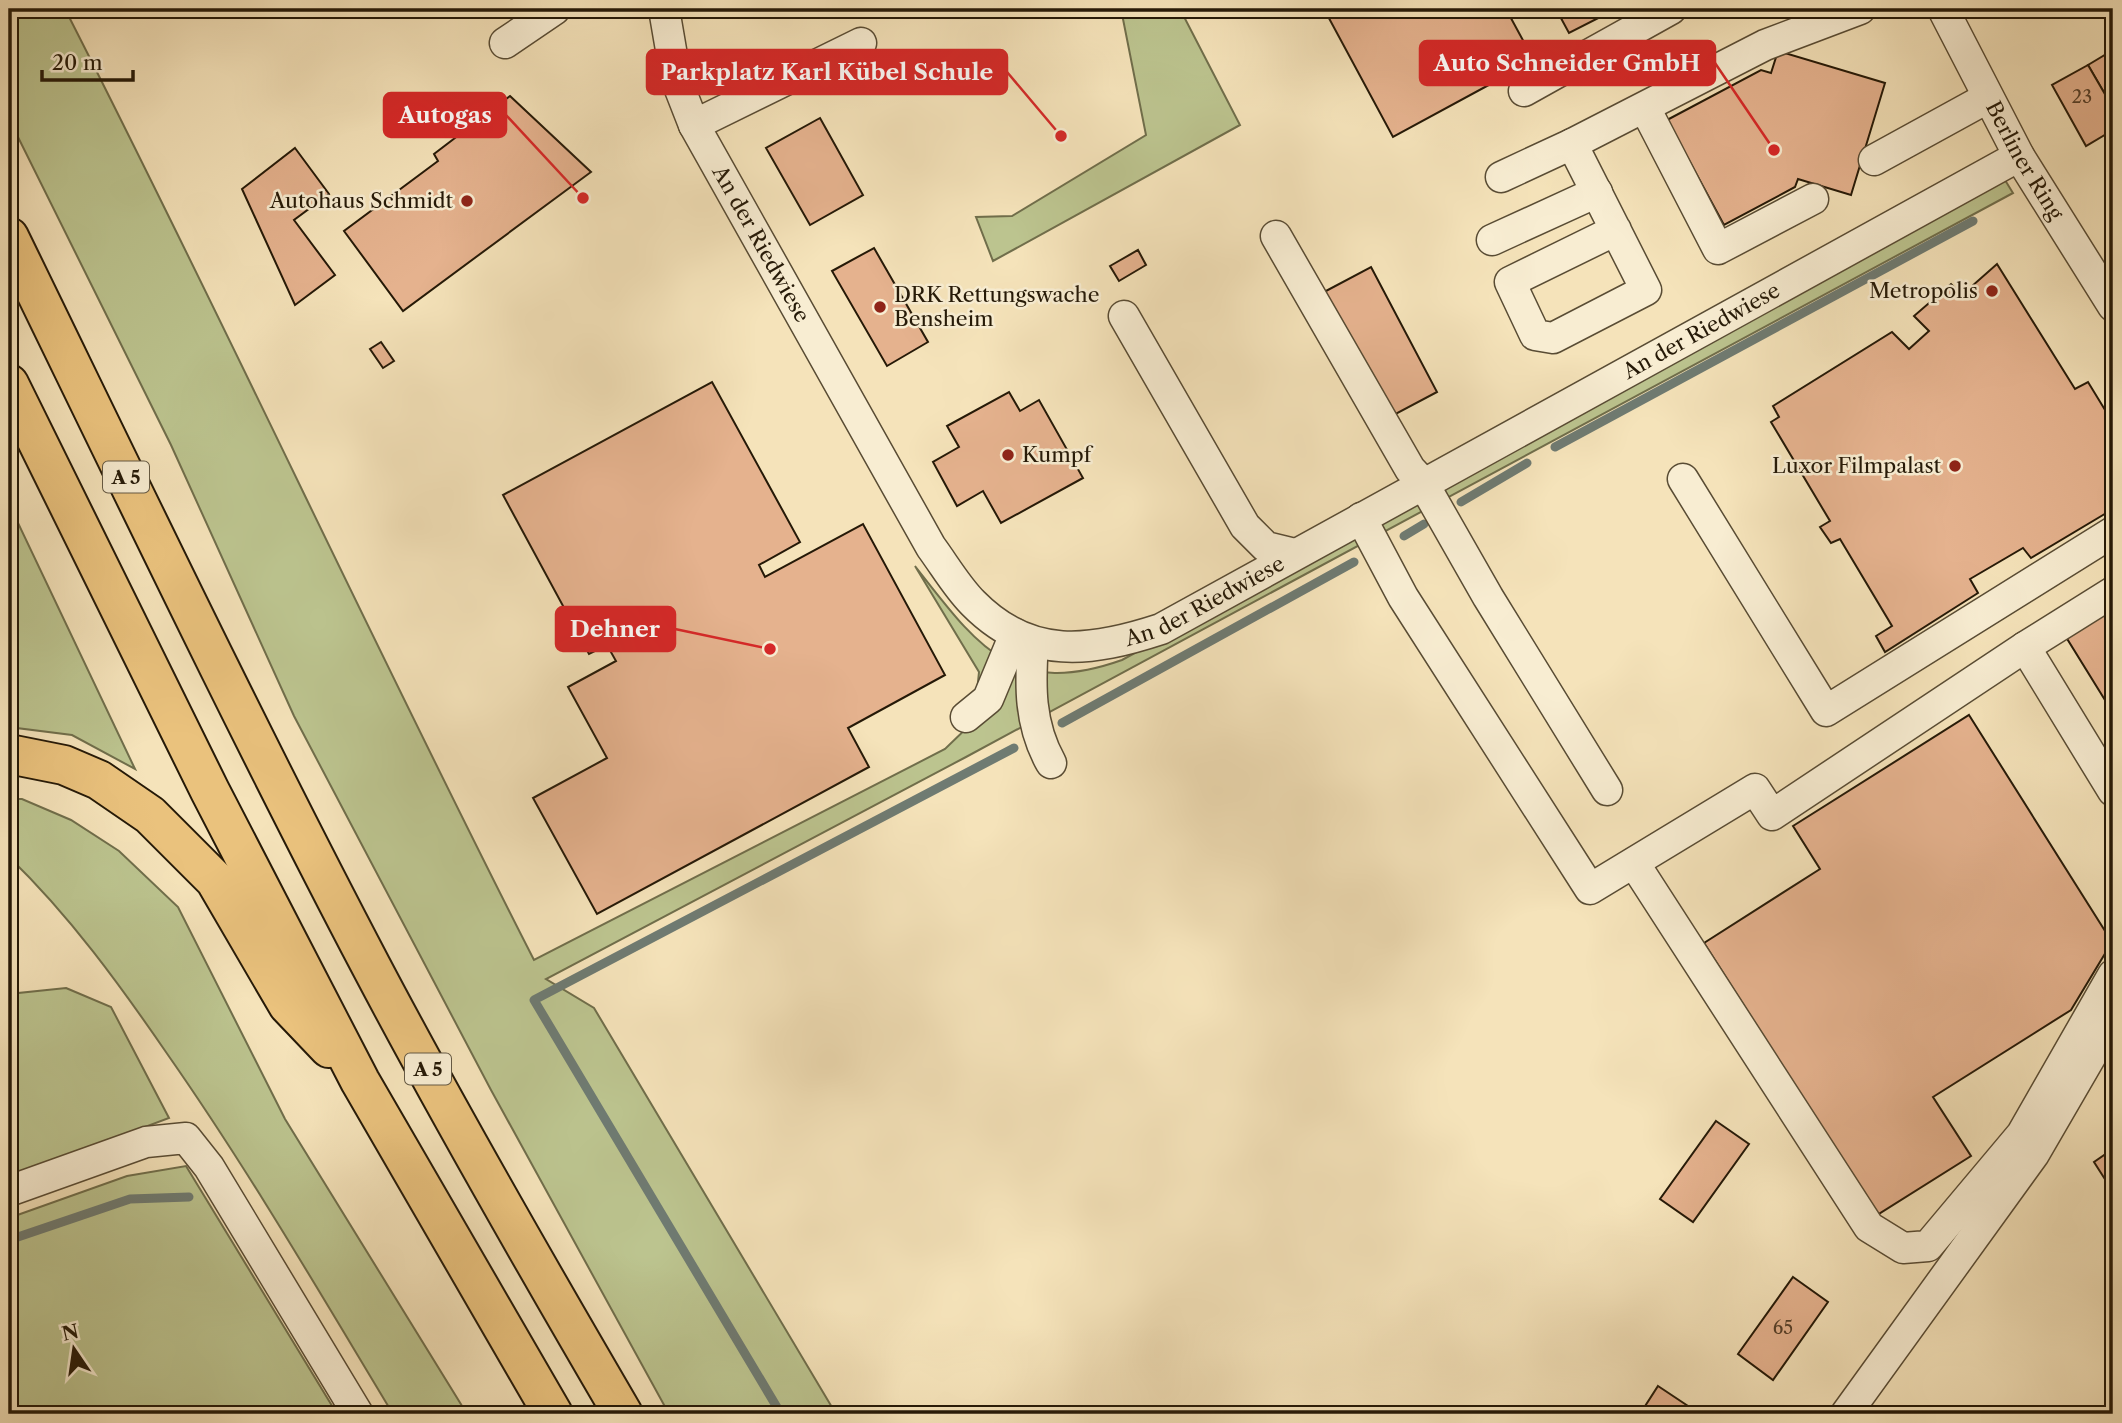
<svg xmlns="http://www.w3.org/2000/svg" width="2122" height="1423" font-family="'Libre Caslon Text',serif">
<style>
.green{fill:#bcc48f;stroke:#706e4b;stroke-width:2}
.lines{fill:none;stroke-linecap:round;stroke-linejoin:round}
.stream{stroke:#6f7b72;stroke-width:9}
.building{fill:#e5b28e;stroke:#251907;stroke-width:2}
.minor-casing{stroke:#594c34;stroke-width:33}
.highway-casing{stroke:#251907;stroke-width:42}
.minor{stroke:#f8edd2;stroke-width:30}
.highway{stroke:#eac27d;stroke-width:38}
.poi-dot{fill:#8f2418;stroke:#f8edd2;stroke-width:2.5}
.labels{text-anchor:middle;stroke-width:5;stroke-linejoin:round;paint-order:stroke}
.number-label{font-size:18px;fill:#553f29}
.shield{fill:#f8edd2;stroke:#645944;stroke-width:2}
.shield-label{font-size:19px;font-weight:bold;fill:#251907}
.street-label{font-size:21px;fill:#251907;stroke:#f8edd2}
.poi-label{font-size:21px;fill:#251907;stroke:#f8edd2;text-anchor:end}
.leader{fill:none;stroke:#d62828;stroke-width:2.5}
.callout-dot{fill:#d62828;stroke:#f8edd2;stroke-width:2.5}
.callout{fill:#d62828;stroke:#d62828;stroke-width:2.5}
.callout-label{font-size:23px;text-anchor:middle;font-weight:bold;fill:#fff}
</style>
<rect width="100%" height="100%" fill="#f5e3ba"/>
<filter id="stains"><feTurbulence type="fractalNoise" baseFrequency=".00286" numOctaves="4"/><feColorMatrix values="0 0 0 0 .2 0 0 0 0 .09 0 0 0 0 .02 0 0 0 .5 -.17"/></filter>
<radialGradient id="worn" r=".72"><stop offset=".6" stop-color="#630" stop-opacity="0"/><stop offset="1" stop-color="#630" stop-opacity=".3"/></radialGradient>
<g class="green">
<path d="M9 9H65C226 324 373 645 534 960L945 749 974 721 979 672 915 566C977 645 1012 699 1122 660L2005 180 2013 193 966 757 546 979 594 1008 836 1414H669L491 1090 294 716 171 445 9 119Z"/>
<path d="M1121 9H1180L1240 125 993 261 976 217 1012 216 1146 135Z"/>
<path d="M9 504 135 769 72 735 9 727Z"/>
<path d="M9 799H22L71 820 119 851 178 907 285 1119 467 1414H393C320 1293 249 1171 168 1055 120 985 70 916 9 857Z"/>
<path d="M66 988 111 1007 169 1118 9 1178V994Z"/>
<path d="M186 1166 337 1414H9V1218L127 1176Z"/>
</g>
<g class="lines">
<g class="stream">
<path d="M1555 447 1973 221"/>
<path d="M1461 502 1527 463"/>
<path d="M1404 536 1424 524"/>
<path d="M1062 723 1354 562"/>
<path d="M9 1240 130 1199 189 1197"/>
<path d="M781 1414 534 1000 1014 748"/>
</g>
</g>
<g class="building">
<path d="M1324 9H1506L1525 44 1489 63 1498 80 1393 137Z"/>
<path d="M1556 9H1616L1569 33Z"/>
<path d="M2001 9H2039L2019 17H2005Z"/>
<path d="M2113 50V108L2088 65Z"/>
<path d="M1778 51 1885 83 1851 195 1798 179 1795 187 1724 225 1667 120 1761 70 1771 73Z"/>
<path d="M2088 65 2113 108V130L2086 146 2052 85Z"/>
<path d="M510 96 591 172 403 311 344 231 438 161 434 154Z"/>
<path d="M820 118 863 195 810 225 766 148Z"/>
<path d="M295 148 329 194 294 220 335 275 295 305 242 189Z"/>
<path d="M874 248 928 342 887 366 832 271Z"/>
<path d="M1138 250 1146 265 1119 281 1110 266Z"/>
<path d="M1997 264 2075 389 2088 382 2113 423V509L2031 558 2023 548 1970 579 1978 593 1885 652 1876 636 1892 626 1840 539 1831 543 1820 527 1830 521 1771 422 1779 417 1773 406 1892 332 1909 349 1929 331 1914 316 1951 284 1962 295Z"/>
<path d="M1371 267 1437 392 1390 417 1324 292Z"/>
<path d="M381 342 394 361 383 368 370 349Z"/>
<path d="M712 382 800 542 759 565 765 577 863 524 945 675 848 728 869 767 597 914 533 798 607 758 568 687 616 661 607 645 589 654 503 495Z"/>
<path d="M1009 392 1020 411 1039 400 1083 478 1001 523 983 491 957 506 933 462 959 447 947 426Z"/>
<path d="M2113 607V713L2066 637Z"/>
<path d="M1969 715 2112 942 2071 1010 1933 1097 1971 1156 1877 1215 1704 943 1820 869 1793 826Z"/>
<path d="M1716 1121 1749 1144 1693 1222 1660 1199Z"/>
<path d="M2113 1149V1181L2108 1184 2094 1162Z"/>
<path d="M1793 1277 1828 1302 1773 1380 1738 1354Z"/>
<path d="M1658 1386 1700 1414H1640Z"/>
</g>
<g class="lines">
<g class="minor-casing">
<g id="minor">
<path id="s1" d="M664 9 676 79 694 125 931 547C945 566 957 587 973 603 1030 661 1091 652 1161 629L2019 156"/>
<path id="s2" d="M1943 9 2019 156 2113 306"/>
<path d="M505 43 555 9"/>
<path d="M1524 91 1671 9"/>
<path d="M1645 108 1718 249 1813 199"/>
<path d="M694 125 861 43"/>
<path d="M1874 160 1987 98"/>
<path d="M1501 177 1572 144"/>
<path d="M1616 230 1510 282 1535 335 1553 338 1646 290 1572 144 1765 45 1860 9"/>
<path d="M1276 236 1410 469 1423 483 1488 597 1607 790"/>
<path d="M1492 240 1597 192"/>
<path d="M1124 316 1245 526 1266 547 1295 554"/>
<path d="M1683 479 1826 711 2113 532"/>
<path d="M1361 518 1403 597 1590 889 1755 789 1772 815 2025 647 2113 791"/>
<path d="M1033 642C1030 685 1029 724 1051 763"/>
<path d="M2025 647 2113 592"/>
<path d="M966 717 988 699 1015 634"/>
<path d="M1634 863 1869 1227 1903 1248 1928 1246 2022 1134 2113 975"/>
<path d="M9 1191 146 1142 186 1138 209 1167 358 1414"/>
<path d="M1846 1414 2034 1154 2113 1018"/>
</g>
</g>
<g class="highway-casing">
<g id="highway">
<path d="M9 237C128 481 245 726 371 966 451 1118 537 1267 623 1414"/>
<path d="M9 384 210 791 360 1081 553 1414"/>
<path d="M9 754 64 765 99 780 150 815 215 880 288 1005 329 1048"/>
</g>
</g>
<use href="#minor" class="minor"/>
<use href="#highway" class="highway"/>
</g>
<g class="poi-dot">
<circle cx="467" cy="201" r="7"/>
<circle cx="1992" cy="291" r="7"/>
<circle cx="880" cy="307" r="7"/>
<circle cx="1008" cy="455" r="7"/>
<circle cx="1955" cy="466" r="7"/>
</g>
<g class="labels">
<g class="number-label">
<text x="2082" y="103">23</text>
<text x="1783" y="1334">65</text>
</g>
<g class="shield">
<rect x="103" y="461.5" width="46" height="31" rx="5"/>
<rect x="405" y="1053.5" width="46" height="31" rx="5"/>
</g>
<g class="shield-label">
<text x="126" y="484">A 5</text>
<text x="428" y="1076">A 5</text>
</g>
<g class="street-label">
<text dy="7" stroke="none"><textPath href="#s2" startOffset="172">Berliner Ring</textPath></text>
<text dy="7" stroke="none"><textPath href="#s1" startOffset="257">An der Riedwiese</textPath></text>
<text dy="7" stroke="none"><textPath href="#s1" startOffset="1494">An der Riedwiese</textPath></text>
<text dy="7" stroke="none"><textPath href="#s1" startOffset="928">An der Riedwiese</textPath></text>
</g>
<g class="poi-label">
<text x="453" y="208">Autohaus Schmidt</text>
<text x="1978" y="298">Metropolis</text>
<text x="894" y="302" text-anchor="start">DRK Rettungswache<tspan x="894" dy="24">Bensheim</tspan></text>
<text x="1022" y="462" text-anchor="start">Kumpf</text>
<text x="1941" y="473">Luxor Filmpalast</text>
</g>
</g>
<path class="leader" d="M1774 150L1715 63M1061 136L1007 72M583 198L506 115M770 649L675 629"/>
<g class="callout-dot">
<circle cx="1774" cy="150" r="7"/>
<circle cx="1061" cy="136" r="7"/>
<circle cx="583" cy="198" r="7"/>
<circle cx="770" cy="649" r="7"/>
</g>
<g class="callout">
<rect x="1420" y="41" width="295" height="44" rx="7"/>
<rect x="647" y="50" width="360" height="44" rx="7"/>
<rect x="384" y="93" width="122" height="44" rx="7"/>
<rect x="556" y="607" width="119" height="44" rx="7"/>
</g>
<g class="callout-label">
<text x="1567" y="71">Auto Schneider GmbH</text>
<text x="827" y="80">Parkplatz Karl Kübel Schule</text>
<text x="445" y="123">Autogas</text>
<text x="615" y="637">Dehner</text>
</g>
<rect width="2122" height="1423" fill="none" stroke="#f5e3ba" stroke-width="35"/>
<rect x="10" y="10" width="2101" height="1402" fill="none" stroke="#251907" stroke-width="3.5"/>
<rect x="18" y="18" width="2087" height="1388" fill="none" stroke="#251907" stroke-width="2"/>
<g transform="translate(74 1349) rotate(347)" stroke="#f8edd2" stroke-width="5" paint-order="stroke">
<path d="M0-5L12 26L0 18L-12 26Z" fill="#251907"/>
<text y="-10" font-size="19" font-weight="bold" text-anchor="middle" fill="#251907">N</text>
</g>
<path d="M42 70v10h91v-10" fill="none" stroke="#251907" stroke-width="3.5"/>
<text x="52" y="70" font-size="21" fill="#251907" stroke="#f8edd2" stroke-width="5" paint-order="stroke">20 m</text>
<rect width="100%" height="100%" filter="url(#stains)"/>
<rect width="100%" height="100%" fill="url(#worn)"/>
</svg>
